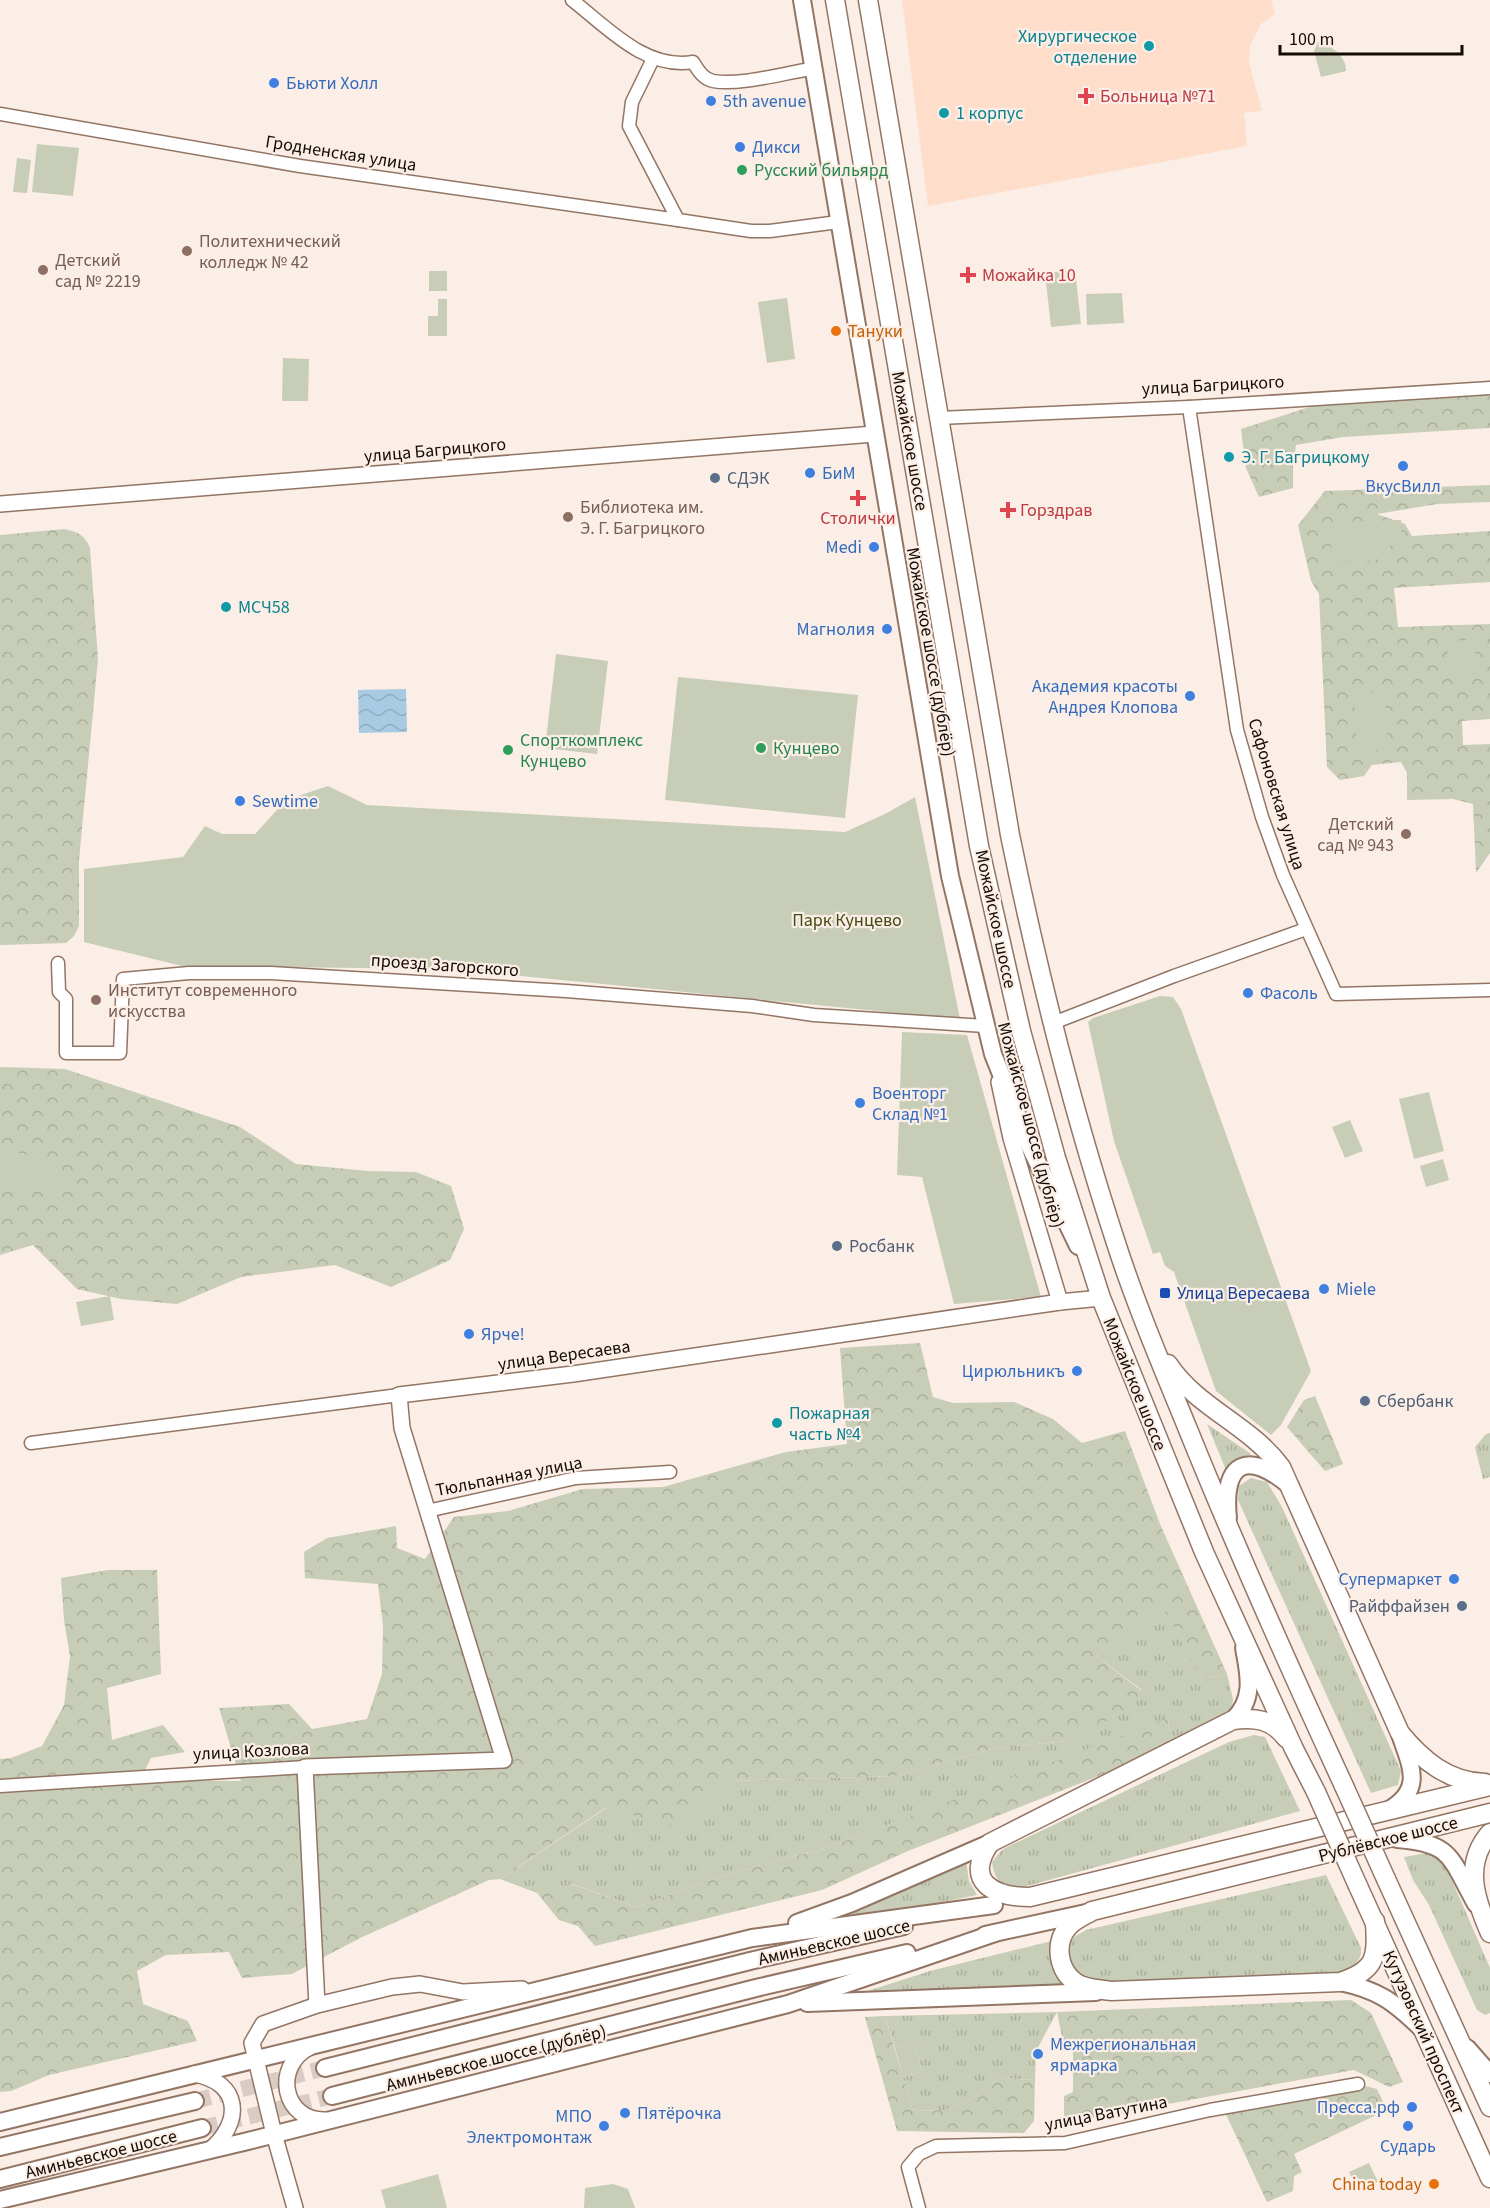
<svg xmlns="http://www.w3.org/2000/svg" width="1490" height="2208" font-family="'Source Sans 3',sans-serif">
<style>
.built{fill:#fedecb}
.grass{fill:url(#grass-tufts)}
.forest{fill:url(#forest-crowns)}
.park{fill:#c7cdb6}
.water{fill:url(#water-waves)}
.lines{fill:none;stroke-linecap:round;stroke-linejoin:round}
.secondary-tunnel{stroke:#d8ccc4;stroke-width:16;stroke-dasharray:16 8;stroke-linecap:butt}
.minor-casing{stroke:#927564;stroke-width:15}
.tertiary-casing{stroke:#927564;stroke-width:18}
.secondary-casing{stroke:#927564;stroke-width:20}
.primary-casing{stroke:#927564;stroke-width:21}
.minor{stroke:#fff;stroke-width:12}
.tertiary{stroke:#fff;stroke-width:15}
.secondary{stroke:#fff;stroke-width:16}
.primary{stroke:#fff;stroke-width:18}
.primary-bridge-casing{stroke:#927564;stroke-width:21;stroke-linecap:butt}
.primary-bridge{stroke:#fff;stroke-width:18}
.culture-dot{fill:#0f9aa8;stroke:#fbeee6;stroke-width:2}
.shop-dot{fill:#3f7fe0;stroke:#fbeee6;stroke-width:2}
.health-dot{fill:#e0444e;stroke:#fbeee6;stroke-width:2}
.leisure-dot{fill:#2e9e5b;stroke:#fbeee6;stroke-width:2}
.education-dot{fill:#8d6e63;stroke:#fbeee6;stroke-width:2}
.food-dot{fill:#e8710a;stroke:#fbeee6;stroke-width:2}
.service-dot{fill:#5c6f8a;stroke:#fbeee6;stroke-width:2}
.transit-dot{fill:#1a4fb4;stroke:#fbeee6;stroke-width:2}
.labels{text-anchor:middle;stroke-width:4.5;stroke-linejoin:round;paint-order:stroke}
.culture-label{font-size:18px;fill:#0d838f;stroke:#fbeee6;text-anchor:start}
.shop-label{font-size:18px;fill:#366cbe;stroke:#fbeee6;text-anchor:start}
.health-label{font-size:18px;fill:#be3a42;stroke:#fbeee6;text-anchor:start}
.street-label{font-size:18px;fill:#150b05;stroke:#fbeee6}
.leisure-label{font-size:18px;fill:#27864d;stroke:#fbeee6;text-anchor:start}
.education-label{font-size:18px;fill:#785e54;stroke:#fbeee6;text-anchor:start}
.food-label{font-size:18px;fill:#c56008;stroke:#fbeee6;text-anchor:start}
.service-label{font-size:18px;fill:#4e5e75;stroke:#fbeee6;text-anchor:start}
.park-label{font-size:18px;fill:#434c12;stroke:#fbeee6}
.transit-label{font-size:18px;fill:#164399;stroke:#fbeee6;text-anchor:start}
</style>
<defs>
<pattern id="grass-tufts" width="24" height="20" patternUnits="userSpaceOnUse" patternTransform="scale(1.5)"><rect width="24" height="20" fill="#c7cdb6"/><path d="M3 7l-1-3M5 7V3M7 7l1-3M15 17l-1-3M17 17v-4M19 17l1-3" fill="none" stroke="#aaaf9b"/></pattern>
<pattern id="forest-crowns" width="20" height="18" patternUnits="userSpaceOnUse" patternTransform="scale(1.5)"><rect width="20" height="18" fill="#c7cdb6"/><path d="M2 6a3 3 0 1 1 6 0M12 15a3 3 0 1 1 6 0" fill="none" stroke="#aaaf9b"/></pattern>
<pattern id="water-waves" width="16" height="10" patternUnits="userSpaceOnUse" patternTransform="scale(1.5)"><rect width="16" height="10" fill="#a8cbe3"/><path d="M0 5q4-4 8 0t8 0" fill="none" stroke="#90adc1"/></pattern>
</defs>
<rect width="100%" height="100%" fill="#fbeee6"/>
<path class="built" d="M902 0H1271L1275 14 1260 25 1250 46 1249 62 1262 111 1244 113 1247 146 928 206Z"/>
<g class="grass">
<path d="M1207 1424 1251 1454 1232 1463 1226 1470Z"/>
<path d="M1490 1433V1477L1483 1479 1475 1447 1486 1434Z"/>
<path d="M1251 1478 1267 1482 1282 1507 1401 1771 1398 1785 1371 1793 1238 1500 1239 1486Z"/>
<path d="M1160 1602 1203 1679 1227 1674 1233 1699 1231 1718 1170 1748 1168 1719 832 1846 715 1878 637 1907 572 1884 537 1893 500 1879 606 1808 679 1826 730 1781 895 1776 996 1748 1067 1741 1142 1690 1096 1656Z"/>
<path d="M1254 1735 1265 1737 1300 1811 1012 1890C999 1883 994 1878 992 1862L1002 1850 1011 1845 1229 1742Z"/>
<path d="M1432 1852 1444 1862 1490 1968V2013L1485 2015 1477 2010 1429 1905 1413 1880 1404 1857Z"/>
<path d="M966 1860 969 1881 977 1895 840 1923V1920Z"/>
<path d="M1326 1875 1361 1948C1362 1963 1352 1967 1340 1973L1088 1982 1073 1974 1067 1947 1074 1937 1086 1930Z"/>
<path d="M1052 1941 1051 1967 1065 1990 852 1996 930 1971Z"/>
<path d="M1057 2012 1036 2051 1035 2080 1000 2078 970 2100 945 2110 913 2111 903 2077 922 2072 915 2043 895 2048 885 2016Z"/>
</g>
<g class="forest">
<path d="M1490 395V428L1343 437 1296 445 1293 466V488L1259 497 1246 468 1241 429 1325 402Z"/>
<path d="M1490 485V502L1437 504 1377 514 1405 524 1412 536 1490 531V582L1394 588 1398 627 1490 624V719L1462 721 1463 745 1490 744V853L1476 873 1473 804 1453 799 1407 800V773L1401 762 1372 765 1364 776 1340 780 1327 767 1319 594 1311 581 1298 525 1325 491Z"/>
<path d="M64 529C78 532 85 535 90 548L98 659 79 860V926L74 936 66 943 0 945V535Z"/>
<path d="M0 1067 65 1069 240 1127 296 1164 368 1171 416 1172 451 1186 464 1229 450 1260 391 1287 335 1265 241 1277 177 1304 121 1299 77 1289 33 1245 0 1255Z"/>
<path d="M920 1343 933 1397 953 1403 1014 1402 1053 1419 1082 1443 1125 1431 1160 1524 1227 1674 1203 1679 1160 1603 1096 1656 1142 1691 1133 1708 1067 1741 996 1748 895 1776 730 1781 679 1827 605 1808 500 1879 489 1880 360 1938 292 1974 242 1978 229 1952 166 1955 137 1971 143 2004 188 2021 197 2041 49 2075 11 2091 0 2092V1759L11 1758 42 1746 64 1705 70 1656 64 1620 61 1578 108 1570H157L161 1674 107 1688 112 1740 163 1725 185 1752 151 1758 140 1780 241 1781 219 1708 289 1704 312 1729 367 1719 382 1674 383 1626 378 1584 305 1578 304 1552 327 1538 396 1526 397 1548 425 1559 454 1517 508 1511 583 1489 663 1487 786 1452 847 1444 840 1348Z"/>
<path d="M1315 1396 1343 1464 1325 1471 1287 1427 1304 1400Z"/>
<path d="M1168 1718 1170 1748 908 1851 822 1890 595 1946 578 1926 559 1920 537 1893 571 1884 637 1907 715 1878 832 1846Z"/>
<path d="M1351 2000 1371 2013 1403 2082 1389 2087 1354 2070 1064 2123V2096L1073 2092V2051L1064 2047 1057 2012Z"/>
<path d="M885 2016 913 2111 945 2110 970 2100 1000 2078 1035 2080 1034 2121 1024 2133 897 2131 865 2017Z"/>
<path d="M1358 2084 1377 2089 1387 2110 1294 2154 1302 2172 1294 2176 1293 2191 1267 2202 1223 2108Z"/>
</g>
<g class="park">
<path d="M1318 42C1331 46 1346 55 1346 71L1321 77 1314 51Z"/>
<path d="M37 144 79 148 73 196 32 192Z"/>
<path d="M17 158 31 160 27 193 13 192Z"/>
<path d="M1075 270 1081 324 1051 327 1045 273Z"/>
<rect x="429" y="271" width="18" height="20"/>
<path d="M1122 293 1124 323 1087 325 1086 294Z"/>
<path d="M787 298 795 359 767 363 758 302Z"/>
<path d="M438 299H447V336H428V316H438Z"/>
<path d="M283 358 309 359 308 401H282Z"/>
<path d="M1401 520 1402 536 1374 561 1333 562 1329 522Z"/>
<path d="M1475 640 1476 675 1449 676 1447 641Z"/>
<path d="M556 654 608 661 597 754 545 748Z"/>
<path d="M678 677 858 695 845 818 665 800Z"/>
<path d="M1385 692 1388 750 1357 751 1354 694Z"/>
<path d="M328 786 367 805 845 832 885 814 915 797 960 1019 448 969 182 966 84 942V869L183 857 205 826 222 834H255L286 800Z"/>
<path d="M1160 996 1173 997 1181 1009 1311 1371 1281 1425 1271 1435 1216 1391 1174 1272 1165 1266 1160 1252 1153 1254 1114 1141 1088 1022 1093 1018Z"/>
<path d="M902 1032 967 1035 1041 1297 954 1304 922 1177 897 1175Z"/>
<path d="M1429 1092 1444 1151 1414 1159 1399 1099Z"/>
<path d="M1350 1120 1363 1151 1345 1158 1332 1127Z"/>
<path d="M0 1149 28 1155 69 1177 61 1187 21 1193 0 1181Z"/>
<path d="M1443 1159 1449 1180 1426 1187 1420 1166Z"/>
<path d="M110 1296 114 1320 81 1326 76 1302Z"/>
<path d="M915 2043 922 2072 903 2077 895 2048Z"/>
<path d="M1369 2163 1378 2182 1358 2191 1349 2172Z"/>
<path d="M438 2174 447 2208H386L381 2190Z"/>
<path d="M613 2184 628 2189 635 2208H584L585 2188Z"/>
</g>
<path class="water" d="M406 689 407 732 359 733 358 690Z"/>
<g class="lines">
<g class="secondary-tunnel">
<path d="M195 2101 325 2068"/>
<path d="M202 2128 332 2096"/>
</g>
<g class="minor-casing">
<g id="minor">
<path d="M572 0C607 27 645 70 693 62 698 70 703 79 713 81 739 86 784 73 811 69"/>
<path d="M0 114 300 166 678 220 629 126 632 102 653 59"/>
<path d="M678 220 751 231H770L838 222"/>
<path d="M1189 407 1237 730 1262 817 1283 875 1336 994 1490 990"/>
<path d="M939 418 1189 407 1490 388"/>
<path d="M58 963 59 992 66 999V1053H120L123 979 189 973H271L566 991 752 1006 814 1015 985 1026"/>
<path d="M1053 1023 1174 976 1306 929"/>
<path d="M31 1443 399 1395"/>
<path d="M427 1511 576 1478 670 1472"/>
<path d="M0 1786 305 1767"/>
<path d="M919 2208 908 2167 919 2154 936 2146 1065 2143 1210 2110 1358 2084"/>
</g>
</g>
<g class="tertiary-casing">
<g id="tertiary">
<path d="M0 504 874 434"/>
<path d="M999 1082 1011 1138 1060 1302"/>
<path d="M317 2005 305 1767 504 1760 402 1428 399 1395 573 1374 1060 1302 1101 1298"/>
<path d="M310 2047C272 2066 283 2122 326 2120"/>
<path d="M194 2074C241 2082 243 2122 210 2150"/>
<path d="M295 2208 274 2134 252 2043 263 2024 317 2005 392 1987 420 1984 463 1992 522 1989"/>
</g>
</g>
<g class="secondary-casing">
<g id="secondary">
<path d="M802 0 950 876 993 1054 1030 1147 1078 1246"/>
<path d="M1228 1518C1222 1461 1248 1450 1290 1486"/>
<path d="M1233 1720C1255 1699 1249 1675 1244 1648"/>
<path d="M1389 1810C1424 1789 1411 1767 1400 1734"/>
<path d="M1397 1839C1453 1843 1450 1858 1476 1904"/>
<path d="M797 1923 852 1903 990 1843"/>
<path d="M985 1935 1086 1913"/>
<path d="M1340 1982C1378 1990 1393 2001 1421 2028"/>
<path d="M807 2003 1096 1992"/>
<path d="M1467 2048 1490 2074"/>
<path d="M325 2068 750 1961 904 1926"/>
<path d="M332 2096 756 1988 907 1953"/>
<path d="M0 2122 752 1938 994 1905"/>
<path d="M0 2147 195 2101"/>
<path d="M0 2179 202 2128"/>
<path d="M0 2200 248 2141 788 2004 995 1933"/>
</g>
</g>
<g class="primary-casing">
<g id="primary">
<path d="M835 0 979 846 1021 1031 1056 1158 1101 1298 1204 1552 1294 1749 1316 1792"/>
<path d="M868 0 1010 835C1038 972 1072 1109 1116 1243 1136 1305 1162 1366 1187 1427 1236 1548 1289 1667 1344 1786"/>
<path d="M1168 1364C1197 1408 1250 1425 1281 1467L1400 1733C1422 1760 1448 1782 1485 1783"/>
<path d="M1286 1738C1272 1719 1254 1717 1233 1720L990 1843C963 1882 994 1897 1030 1897L1490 1786"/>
<path d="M1490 1833C1463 1864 1475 1899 1490 1933"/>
<path d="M1386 1879 1490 2107"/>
<path d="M1358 1886 1490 2178"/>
<path d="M1375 1921C1377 1957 1377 1970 1340 1982L1111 1991C1100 1989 1084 1989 1075 1982 1058 1970 1054 1943 1068 1927 1074 1920 1084 1916 1092 1911L1490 1813"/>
</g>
</g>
<use href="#minor" class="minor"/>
<use href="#tertiary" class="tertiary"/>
<use href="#secondary" class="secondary"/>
<use href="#primary" class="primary"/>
<g class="primary-bridge-casing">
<g id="primary-bridge">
<path d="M1344 1786 1386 1879"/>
<path d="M1316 1792 1358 1886"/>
</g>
</g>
<use href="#primary-bridge" class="primary-bridge"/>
</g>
<g class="culture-dot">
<circle cx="1149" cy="46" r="6"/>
<circle cx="944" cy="113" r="6"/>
<circle cx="1229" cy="457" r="6"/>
<circle cx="226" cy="607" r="6"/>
<circle cx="777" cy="1423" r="6"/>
</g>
<g class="shop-dot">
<circle cx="274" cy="83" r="6"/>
<circle cx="711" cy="101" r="6"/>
<circle cx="740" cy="147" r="6"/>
<circle cx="1403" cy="466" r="6"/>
<circle cx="810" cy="473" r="6"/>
<circle cx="874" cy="547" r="6"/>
<circle cx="887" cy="629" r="6"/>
<circle cx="1190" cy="696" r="6"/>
<circle cx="240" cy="801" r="6"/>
<circle cx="1248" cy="993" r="6"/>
<circle cx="860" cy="1103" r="6"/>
<circle cx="1324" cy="1289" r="6"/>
<circle cx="469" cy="1334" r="6"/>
<circle cx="1077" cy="1371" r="6"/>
<circle cx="1454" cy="1579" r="6"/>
<circle cx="1038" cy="2054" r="6"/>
<circle cx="1412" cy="2107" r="6"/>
<circle cx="625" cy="2113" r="6"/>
<circle cx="604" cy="2126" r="6"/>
<circle cx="1408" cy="2126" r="6"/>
</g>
<g class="health-dot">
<path d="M1083 87h6v6h6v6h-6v6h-6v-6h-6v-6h6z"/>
<path d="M965 266h6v6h6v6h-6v6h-6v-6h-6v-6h6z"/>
<path d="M855 489h6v6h6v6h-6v6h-6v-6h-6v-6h6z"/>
<path d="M1005 501h6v6h6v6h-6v6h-6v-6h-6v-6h6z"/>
</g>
<g class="leisure-dot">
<circle cx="742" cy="170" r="6"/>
<circle cx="761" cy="748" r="6"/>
<circle cx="508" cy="750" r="6"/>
</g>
<g class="education-dot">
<circle cx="187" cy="251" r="6"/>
<circle cx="43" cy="270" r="6"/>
<circle cx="568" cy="517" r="6"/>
<circle cx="1406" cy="834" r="6"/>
<circle cx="96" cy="1000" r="6"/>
</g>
<g class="food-dot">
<circle cx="836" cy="331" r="6"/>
<circle cx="1434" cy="2184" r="6"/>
</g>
<g class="service-dot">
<circle cx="715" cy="478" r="6"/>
<circle cx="837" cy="1246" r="6"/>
<circle cx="1365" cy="1401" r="6"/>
<circle cx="1462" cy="1606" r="6"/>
</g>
<rect class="transit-dot" x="1159" y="1287" width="12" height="12" rx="3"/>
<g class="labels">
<g class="culture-label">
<text x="1137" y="42" text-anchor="end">Хирургическое<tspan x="1137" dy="21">отделение</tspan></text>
<text x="956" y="119">1 корпус</text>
<text x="1241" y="463">Э. Г. Багрицкому</text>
<text x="238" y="613">МСЧ58</text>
<text x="789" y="1419">Пожарная<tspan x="789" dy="21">часть №4</tspan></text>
</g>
<g class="shop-label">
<text x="286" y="89">Бьюти Холл</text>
<text x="723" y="107">5th avenue</text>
<text x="752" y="153">Дикси</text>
<text x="822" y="479">БиМ</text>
<text x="1403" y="492" text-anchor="middle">ВкусВилл</text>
<text x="862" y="553" text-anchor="end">Medi</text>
<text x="875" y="635" text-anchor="end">Магнолия</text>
<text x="1178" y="692" text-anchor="end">Академия красоты<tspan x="1178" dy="21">Андрея Клопова</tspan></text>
<text x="252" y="807">Sewtime</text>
<text x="1260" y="999">Фасоль</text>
<text x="872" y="1099">Военторг<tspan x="872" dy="21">Склад №1</tspan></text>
<text x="1336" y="1295">Miele</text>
<text x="481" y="1340">Ярче!</text>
<text x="1065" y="1377" text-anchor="end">Цирюльникъ</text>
<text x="1442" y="1585" text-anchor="end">Супермаркет</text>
<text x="1050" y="2050">Межрегиональная<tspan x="1050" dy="21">ярмарка</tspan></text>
<text x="1400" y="2113" text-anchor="end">Пресса.рф</text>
<text x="637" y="2119">Пятёрочка</text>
<text x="592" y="2122" text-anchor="end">МПО<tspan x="592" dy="21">Электромонтаж</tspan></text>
<text x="1408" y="2152" text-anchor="middle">Сударь</text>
</g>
<g class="health-label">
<text x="1100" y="102">Больница №71</text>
<text x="982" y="281">Можайка 10</text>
<text x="1020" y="516">Горздрав</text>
<text x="858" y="524" text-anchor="middle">Столички</text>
</g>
<g class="street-label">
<text transform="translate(341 153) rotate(9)" y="6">Гродненская улица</text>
<text transform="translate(1213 385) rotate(-3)" y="6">улица Багрицкого</text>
<text transform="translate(910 441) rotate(80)" y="6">Можайское шоссе</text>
<text transform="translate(435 450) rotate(-5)" y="6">улица Багрицкого</text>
<text transform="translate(931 652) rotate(80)" y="6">Можайское шоссе (дублёр)</text>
<text transform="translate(1277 794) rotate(73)" y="6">Сафоновская улица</text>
<text transform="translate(996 919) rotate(78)" y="6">Можайское шоссе</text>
<text transform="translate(445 965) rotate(4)" y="6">проезд Загорского</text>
<text transform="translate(1031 1125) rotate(75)" y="6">Можайское шоссе (дублёр)</text>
<text transform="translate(564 1355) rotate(-8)" y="6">улица Вересаева</text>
<text transform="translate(1135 1384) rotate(68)" y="6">Можайское шоссе</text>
<text transform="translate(509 1476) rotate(-11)" y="6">Тюльпанная улица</text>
<text transform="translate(251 1751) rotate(-3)" y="6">улица Козлова</text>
<text transform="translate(1388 1839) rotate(-14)" y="6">Рублёвское шоссе</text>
<text transform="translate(834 1942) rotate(-13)" y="6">Аминьевское шоссе</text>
<text transform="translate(1424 2032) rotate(66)" y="6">Кутузовский проспект</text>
<text transform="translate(496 2058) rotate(-14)" y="6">Аминьевское шоссе (дублёр)</text>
<text transform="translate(1106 2113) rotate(-11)" y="6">улица Ватутина</text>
<text transform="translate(101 2154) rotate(-14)" y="6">Аминьевское шоссе</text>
</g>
<g class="leisure-label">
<text x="754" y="176">Русский бильярд</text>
<text x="520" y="746">Спорткомплекс<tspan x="520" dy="21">Кунцево</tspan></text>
<text x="773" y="754">Кунцево</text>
</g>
<g class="education-label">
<text x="199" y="247">Политехнический<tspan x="199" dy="21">колледж № 42</tspan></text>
<text x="55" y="266">Детский<tspan x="55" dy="21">сад № 2219</tspan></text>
<text x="580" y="513">Библиотека им.<tspan x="580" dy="21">Э. Г. Багрицкого</tspan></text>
<text x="1394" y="830" text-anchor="end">Детский<tspan x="1394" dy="21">сад № 943</tspan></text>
<text x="108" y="996">Институт современного<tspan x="108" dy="21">искусства</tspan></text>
</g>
<g class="food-label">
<text x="848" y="337">Тануки</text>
<text x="1422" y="2190" text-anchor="end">China today</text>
</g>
<g class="service-label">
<text x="727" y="484">СДЭК</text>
<text x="849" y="1252">Росбанк</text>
<text x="1377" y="1407">Сбербанк</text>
<text x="1450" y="1612" text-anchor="end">Райффайзен</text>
</g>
<g class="park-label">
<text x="847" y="926">Парк Кунцево</text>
</g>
<g class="transit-label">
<text x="1177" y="1299">Улица Вересаева</text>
</g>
</g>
<path d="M1280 45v9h182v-9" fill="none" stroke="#150b05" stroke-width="3"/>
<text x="1289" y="45" font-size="18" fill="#150b05" stroke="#fbeee6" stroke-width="4.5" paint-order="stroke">100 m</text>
</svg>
